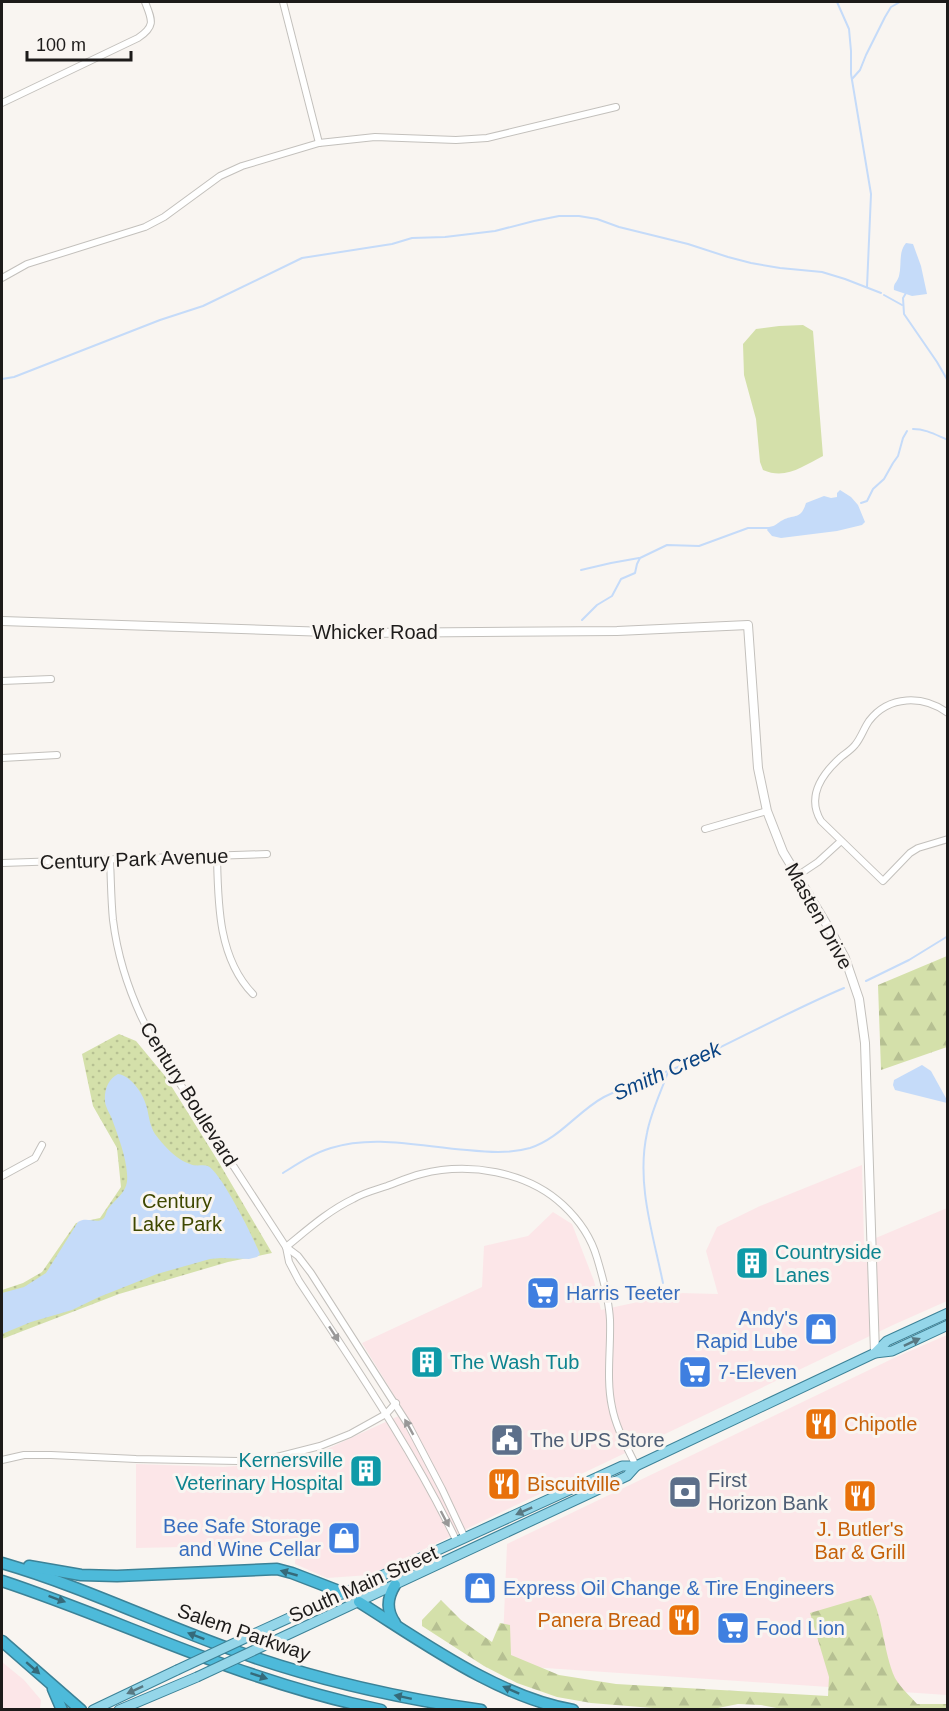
<svg xmlns="http://www.w3.org/2000/svg" width="949" height="1711" font-family="Arial,sans-serif">
<style>
.commercial{fill:#fce6e8}
.green{fill:url(#green-dots)}
.forest{fill:url(#forest-firs)}
.pitch{fill:#d4e0aa}
.water{fill:#c5dbf9}
.lines{fill:none;stroke-linecap:round;stroke-linejoin:round}
.stream{stroke:#c5dbf9;stroke-width:2}
.street-casing{stroke:#c3c0bc;stroke-width:8}
.secondary-casing{stroke:#c3c0bc;stroke-width:10}
.primary-casing{stroke:#3c8297;stroke-width:11}
.highway-casing{stroke:#3c8297;stroke-width:13}
.street{stroke:#fff;stroke-width:6}
.secondary{stroke:#fff;stroke-width:8}
.primary{stroke:#94d6e9;stroke-width:9}
.highway{stroke:#4dbada;stroke-width:10}
.primary-bridge-casing{stroke:#3c8297;stroke-width:11;stroke-linecap:butt}
.primary-bridge{stroke:#94d6e9;stroke-width:9}
.oneway{fill:#999898}
.oneway2{fill:#587882}
.oneway3{fill:#356a7a}
.labels{text-anchor:middle;stroke-width:6;stroke-linejoin:round;paint-order:stroke}
.street-label{font-size:20px;fill:#1d1b1a;stroke:#f9f5f1}
.park-label{font-size:20px;fill:#3f4800;stroke:#f9f5f1}
.culture-label{font-size:20px;fill:#0d838f;stroke:#f9f5f1;text-anchor:start}
.shop-label{font-size:20px;fill:#366cbe;stroke:#f9f5f1;text-anchor:start}
.food-label{font-size:20px;fill:#c56008;stroke:#f9f5f1;text-anchor:start}
.service-label{font-size:20px;fill:#4e5e75;stroke:#f9f5f1;text-anchor:start}
.water-label{font-size:21px;font-style:italic;fill:#0b4483;stroke:#f9f5f1}
</style>
<defs>
<pattern id="green-dots" width="8" height="8" patternUnits="userSpaceOnUse" patternTransform="scale(1.5)"><rect width="8" height="8" fill="#d4e0aa"/><path d="M2 2h.1M6 6h.1" fill="none" stroke="#b6c092" stroke-width="1.8" stroke-linecap="round"/></pattern>
<pattern id="forest-firs" width="22" height="20" patternUnits="userSpaceOnUse" patternTransform="scale(1.5)"><rect width="22" height="20" fill="#d4e0aa"/><path d="M5 1l3.5 6h-7zM16 11l3.5 6h-7z" fill="#b6c092"/></pattern>
</defs>
<rect width="100%" height="100%" fill="#f9f5f1"/>
<g class="commercial">
<path d="M862 1165 864 1243 947 1208V1301L893 1325 370 1575 327 1578 295 1564 297 1538 230 1546 136 1548V1464L223 1467 301 1461 405 1413 362 1343 482 1287 484 1246 528 1236 553 1212 572 1224 594 1281 601 1310 679 1293 718 1294 706 1251 717 1227 760 1206Z"/>
<path d="M947 1335V1695L502 1665 507 1544 896 1357Z"/>
<path d="M2 1662 24 1680 41 1700 40 1709H2Z"/>
</g>
<path class="green" d="M119 1034 136 1041 165 1076 218 1161 272 1253 228 1262 119 1294 2 1339V1290L23 1283 42 1272 76 1223 100 1218 121 1187 117 1148 93 1106 82 1054Z"/>
<g class="forest">
<path d="M947 956V1047L881 1070 878 985Z"/>
<path d="M871 1595C884 1621 883 1651 895 1678 900 1687 910 1696 917 1704H947V1709L787 1710 761 1705 738 1704 713 1709H665L591 1703 557 1697 517 1683 484 1666 422 1626V1620L441 1600 461 1620 492 1642 500 1623 510 1625 511 1655 559 1675 616 1684 828 1696 829 1677 810 1613Z"/>
</g>
<path class="pitch" d="M803 325 813 331 823 456C803 466 786 480 763 470L760 462 756 419 744 375 743 344 756 329 779 326Z"/>
<g class="water">
<path d="M906 243 913 244 921 266 927 294 912 296 894 290C893 283 897 283 899 276 902 265 898 252 906 243Z"/>
<path d="M840 490 851 497 858 505 865 522 862 525 837 531 781 538 772 536 767 530 769 527C776 526 777 523 783 520 794 514 801 520 806 503L824 496 831 498 837 497V493Z"/>
<path d="M922 1065 931 1071 947 1100V1103L895 1090 893 1085 894 1080Z"/>
<path d="M118 1074C132 1076 144 1095 147 1108 149 1117 150 1126 155 1134 163 1145 177 1160 190 1164 196 1167 203 1164 208 1166 221 1172 254 1239 260 1254L257 1257 249 1259 221 1258 210 1259 157 1274 99 1297 72 1310 31 1322 2 1334V1293L24 1287 46 1273 78 1222C87 1216 97 1225 104 1218 106 1215 106 1212 108 1209 117 1197 129 1192 127 1174 126 1156 118 1136 112 1119 110 1114 106 1108 105 1102 104 1090 108 1079 118 1074Z"/>
</g>
<g class="lines">
<g class="stream">
<path d="M837 2 849 29 851 51V74L871 194 867 287"/>
<path d="M852 79 860 70 866 55 885 17 891 7 900 2"/>
<path d="M906 293 903 298 904 314 937 362 948 381"/>
<path d="M884 295 902 305"/>
<path d="M2 379 14 377 160 320 203 306 302 258 392 244 412 238 445 237 495 231 534 221 559 216H579L597 219 619 227 688 244 728 257 751 263 780 268 822 272 845 279 881 293"/>
<path d="M913 429C926 429 936 435 948 440"/>
<path d="M861 503 867 501 873 489 884 479 893 463 898 456 903 438 907 431"/>
<path d="M581 570 611 563 639 558"/>
<path d="M582 620 597 605 612 596 621 579 635 573 637 564 640 558 667 545 699 546 748 528H770"/>
<path d="M866 981 909 960 948 936"/>
<path d="M283 1173C299 1163 314 1153 331 1148 375 1134 423 1147 467 1150 487 1152 509 1154 530 1148 559 1139 578 1111 604 1097 632 1083 664 1074 692 1061 743 1037 792 1010 844 988"/>
<path d="M663 1283C653 1234 636 1183 647 1133 651 1112 661 1092 668 1072"/>
</g>
<g class="street-casing">
<g id="street">
<path d="M283 2 319 143"/>
<path d="M2 103 138 38C156 26 152 20 145 2"/>
<path d="M2 278 27 264 145 227 164 217 220 176 242 166 319 143 375 137 456 140 487 138 616 107"/>
<path d="M2 681 51 679"/>
<path d="M948 713C923 695 889 695 869 721 864 728 861 738 855 745 851 750 846 753 841 757 822 774 806 796 821 821L883 881 910 853 918 848 948 839"/>
<path d="M2 758 57 755"/>
<path d="M705 829 767 811"/>
<path d="M217 856C218 903 218 958 253 994"/>
<path d="M110 860C111 880 111 900 113 920 119 969 137 1014 162 1056L286 1247 298 1256 311 1273 409 1426 442 1489 465 1538"/>
<path d="M2 863 267 854"/>
<path d="M797 876 818 862 841 841"/>
<path d="M2 1176 35 1158 42 1145"/>
<path d="M286 1247C307 1230 328 1211 353 1199 363 1193 375 1190 387 1186 398 1182 409 1177 421 1174 468 1162 527 1171 563 1205 578 1219 591 1237 597 1258 603 1278 609 1299 610 1320 611 1349 606 1379 612 1407 616 1428 627 1447 636 1466"/>
<path d="M286 1247 289 1262 299 1281C355 1366 413 1450 457 1542"/>
<path d="M2 1460 24 1455H51L136 1459 238 1461 273 1458 320 1446 350 1434 386 1414 396 1403"/>
</g>
</g>
<g class="secondary-casing">
<path id="secondary" d="M2 621 358 633 617 631 748 625 758 768 767 811 783 852 833 935 845 958 859 999 865 1043 875 1353"/>
</g>
<g class="primary-casing">
<g id="primary">
<path d="M875 1353 887 1341 948 1313"/>
<path d="M254 1634 622 1466H636"/>
<path d="M274 1641 627 1476 636 1466 875 1353 892 1351 948 1325"/>
<path d="M93 1710 177 1670"/>
<path d="M119 1710 197 1677"/>
</g>
</g>
<g class="highway-casing">
<g id="highway">
<path d="M2 1563C81 1586 155 1622 233 1650 313 1679 397 1698 481 1710"/>
<path d="M29 1566 81 1575 117 1576 277 1569 292 1573 344 1593"/>
<path d="M2 1581C78 1606 152 1639 228 1666 278 1684 329 1699 381 1710"/>
<path d="M395 1585C387 1598 386 1610 395 1623"/>
<path d="M359 1602C423 1642 498 1697 573 1710"/>
<path d="M2 1641 81 1710"/>
<path d="M53 1689 62 1710"/>
</g>
</g>
<use href="#street" class="street"/>
<use href="#secondary" class="secondary"/>
<use href="#primary" class="primary"/>
<use href="#highway" class="highway"/>
<g class="primary-bridge-casing">
<g id="primary-bridge">
<path d="M177 1670 254 1634"/>
<path d="M197 1677 274 1641"/>
</g>
</g>
<use href="#primary-bridge" class="primary-bridge"/>
</g>
<defs><path id="oneway-solid" d="M-6-.8H1V-3.2L6.5 0L1 3.2V.8H-6Z" transform="scale(1.5)"/></defs>
<g class="oneway">
<use href="#oneway-solid" transform="translate(334 1334) rotate(57)"/>
<use href="#oneway-solid" transform="translate(409 1427) rotate(-119)"/>
<use href="#oneway-solid" transform="translate(445 1519) rotate(62)"/>
</g>
<g class="oneway2">
<use href="#oneway-solid" transform="translate(912 1342) rotate(-25)"/>
<use href="#oneway-solid" transform="translate(524 1511) rotate(156)"/>
<use href="#oneway-solid" transform="translate(135 1690) rotate(155)"/>
</g>
<g class="oneway3">
<use href="#oneway-solid" transform="translate(289 1573) rotate(-164)"/>
<use href="#oneway-solid" transform="translate(57 1599) rotate(20)"/>
<use href="#oneway-solid" transform="translate(196 1636) rotate(-159)"/>
<use href="#oneway-solid" transform="translate(33 1668) rotate(41)"/>
<use href="#oneway-solid" transform="translate(259 1676) rotate(18)"/>
<use href="#oneway-solid" transform="translate(511 1690) rotate(-156)"/>
<use href="#oneway-solid" transform="translate(403 1697) rotate(-168)"/>
</g>
<defs>
<g id="building-square" transform="scale(1.725)"><rect x="-9" y="-9" width="18" height="18" rx="4" fill="#0f9aa8" stroke="#f9f5f1"/><path d="M-4-6H4V6H1V3H-1V6H-4ZM-2.5-4.3h1.7v1.8h-1.7ZM.8-4.3h1.7v1.8H.8ZM-2.5-1h1.7V.8h-1.7ZM.8-1h1.7V.8H.8Z" fill="#fff"/></g>
<g id="supermarket-square" transform="scale(1.725)"><rect x="-9" y="-9" width="18" height="18" rx="4" fill="#3f7fe0" stroke="#f9f5f1"/><path d="M-6-5.5h2.5l.6 2H6L4.5 2H-2.5L-4.4-4H-6ZM-1.5 3.2a1.3 1.3 0 1 0 .1 0ZM3 3.2a1.3 1.3 0 1 0 .1 0Z" fill="#fff"/></g>
<g id="shop-square" transform="scale(1.725)"><rect x="-9" y="-9" width="18" height="18" rx="4" fill="#3f7fe0" stroke="#f9f5f1"/><path d="M-5-2.5h2.3a2.7 3.5 0 0 1 5.4 0H5L5.5 6h-11ZM-1.5-2.5h3a1.5 2.3 0 0 0-3 0Z" fill="#fff"/></g>
<g id="restaurant-square" transform="scale(1.725)"><rect x="-9" y="-9" width="18" height="18" rx="4" fill="#e8710a" stroke="#f9f5f1"/><path d="M-5-6h1v4h1v-4h1v4h1v-4h1v5L-1.5 .5V6h-2V.5L-5-1ZM5-6V6H3V1.5H1.5Q1.5-4 5-6Z" fill="#fff"/></g>
<g id="civic-square" transform="scale(1.725)"><rect x="-9" y="-9" width="18" height="18" rx="4" fill="#5c6f8a" stroke="#f9f5f1"/><path d="M-.6-6.5H3V-4.5H.6V-3L4-1V1h2V6H-6V1h2V-1L-.6-3ZM-1.2 2.5V6h2.4V2.5Z" fill="#fff"/></g>
<g id="bank-square" transform="scale(1.725)"><rect x="-9" y="-9" width="18" height="18" rx="4" fill="#5c6f8a" stroke="#f9f5f1"/><path d="M-6-4H6V4H-6ZM0-2.3a2.3 2.3 0 1 0 0 4.6a2.3 2.3 0 1 0 0-4.6Z" fill="#fff"/></g>
</defs>
<g fill-rule="evenodd">
<use href="#building-square" x="752" y="1263"/>
<use href="#supermarket-square" x="543" y="1293"/>
<use href="#shop-square" x="821" y="1329"/>
<use href="#building-square" x="427" y="1362"/>
<use href="#supermarket-square" x="695" y="1372"/>
<use href="#restaurant-square" x="821" y="1424"/>
<use href="#civic-square" x="507" y="1440"/>
<use href="#building-square" x="366" y="1471"/>
<use href="#restaurant-square" x="504" y="1484"/>
<use href="#bank-square" x="685" y="1492"/>
<use href="#restaurant-square" x="860" y="1496"/>
<use href="#shop-square" x="344" y="1538"/>
<use href="#shop-square" x="480" y="1588"/>
<use href="#restaurant-square" x="684" y="1620"/>
<use href="#supermarket-square" x="733" y="1628"/>
</g>
<g class="labels">
<g class="street-label">
<text x="375" y="639">Whicker Road</text>
<text transform="translate(134 859) rotate(-2)" y="7">Century Park Avenue</text>
<text transform="translate(819 916) rotate(61)" y="7">Masten Drive</text>
<text transform="translate(189 1094) rotate(58)" y="7">Century Boulevard</text>
<text transform="translate(363 1584) rotate(-24)" y="7">South Main Street</text>
<text transform="translate(244 1632) rotate(19)" y="7">Salem Parkway</text>
</g>
<g class="park-label">
<text x="177" y="1208">Century<tspan x="177" dy="23">Lake Park</tspan></text>
</g>
<g class="culture-label">
<text x="775" y="1259">Countryside<tspan x="775" dy="23">Lanes</tspan></text>
<text x="450" y="1369">The Wash Tub</text>
<text x="343" y="1467" text-anchor="end">Kernersville<tspan x="343" dy="23">Veterinary Hospital</tspan></text>
</g>
<g class="shop-label">
<text x="566" y="1300">Harris Teeter</text>
<text x="798" y="1325" text-anchor="end">Andy's<tspan x="798" dy="23">Rapid Lube</tspan></text>
<text x="718" y="1379">7-Eleven</text>
<text x="321" y="1533" text-anchor="end">Bee Safe Storage<tspan x="321" dy="23">and Wine Cellar</tspan></text>
<text x="503" y="1595">Express Oil Change &amp; Tire Engineers</text>
<text x="756" y="1635">Food Lion</text>
</g>
<g class="food-label">
<text x="844" y="1431">Chipotle</text>
<text x="527" y="1491">Biscuitville</text>
<text x="860" y="1536" text-anchor="middle">J. Butler's<tspan x="860" dy="23">Bar &amp; Grill</tspan></text>
<text x="661" y="1627" text-anchor="end">Panera Bread</text>
</g>
<g class="service-label">
<text x="530" y="1447">The UPS Store</text>
<text x="708" y="1487">First<tspan x="708" dy="23">Horizon Bank</tspan></text>
</g>
<g class="water-label">
<text transform="translate(667 1071) rotate(-24)" y="7">Smith Creek</text>
</g>
</g>
<rect width="949" height="1711" fill="none" stroke="#1d1b1a" stroke-width="6"/>
<path d="M27 51v9h104v-9" fill="none" stroke="#1d1b1a" stroke-width="3"/>
<text x="36" y="51" font-size="18" fill="#1d1b1a" stroke="#f9f5f1" stroke-width="4.5" paint-order="stroke">100 m</text>
</svg>
